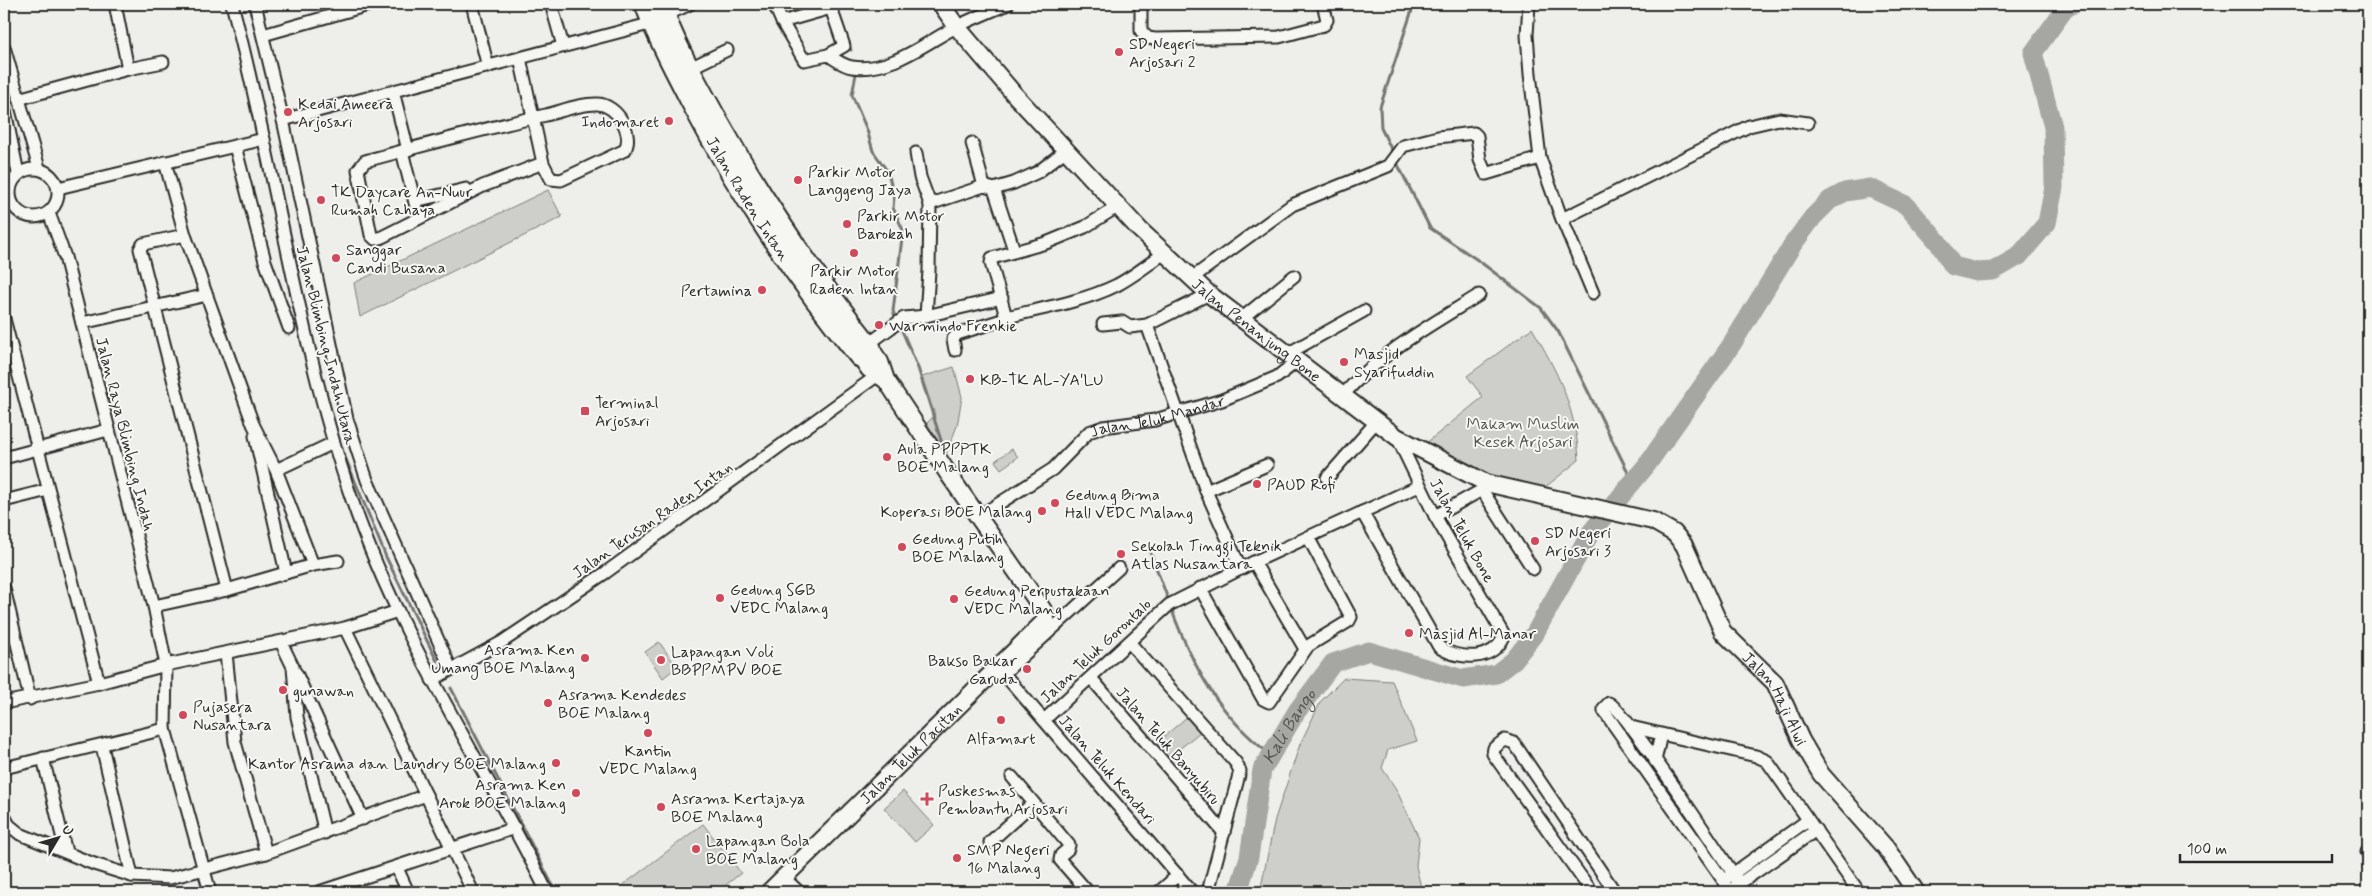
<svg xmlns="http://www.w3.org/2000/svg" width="2372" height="896" font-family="Mynerve,sans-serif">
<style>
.green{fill:#cececa;stroke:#7c7c7a}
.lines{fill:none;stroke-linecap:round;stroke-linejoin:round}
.stream{stroke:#757573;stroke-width:3}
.river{stroke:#a6a6a3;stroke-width:19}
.street-casing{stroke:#2b2b2b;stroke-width:15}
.secondary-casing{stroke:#2b2b2b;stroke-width:20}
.highway-casing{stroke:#2b2b2b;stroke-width:25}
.street{stroke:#f6f6f2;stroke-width:11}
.secondary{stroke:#f6f6f2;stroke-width:16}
.highway{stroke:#f6f6f2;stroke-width:21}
.poi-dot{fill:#d1495b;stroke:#f6f6f2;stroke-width:2}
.labels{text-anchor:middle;stroke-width:4;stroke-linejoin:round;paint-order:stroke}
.poi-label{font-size:16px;fill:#2b2b2b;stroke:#f6f6f2;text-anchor:start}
.street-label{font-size:16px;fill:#2b2b2b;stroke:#f6f6f2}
.park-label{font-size:16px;fill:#545453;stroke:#f6f6f2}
.water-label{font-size:18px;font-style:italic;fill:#565655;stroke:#f6f6f2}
</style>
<rect width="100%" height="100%" fill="#eeeeea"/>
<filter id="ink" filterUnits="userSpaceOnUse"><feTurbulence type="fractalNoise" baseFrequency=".02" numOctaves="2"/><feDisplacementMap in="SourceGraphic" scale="10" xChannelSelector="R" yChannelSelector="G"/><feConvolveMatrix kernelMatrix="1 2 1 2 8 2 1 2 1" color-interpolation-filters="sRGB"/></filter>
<g filter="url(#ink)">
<g class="green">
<path d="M548 190 562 217 360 317 354 283Z"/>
<path d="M1532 328C1558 373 1576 408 1579 460L1543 489 1495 479 1425 444 1483 397 1467 376Z"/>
<path d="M954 367 962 397 957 426 946 454 927 423 935 415 922 377Z"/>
<path d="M1012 449 1018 457 1001 469 995 461Z"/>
<path d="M659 642 677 667 663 678 645 652Z"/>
<path d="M1344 678 1392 681 1417 741 1388 750 1382 768 1396 789 1419 838 1416 866 1422 892H1260L1275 819 1300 744 1321 701Z"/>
<path d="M1188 716 1201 731 1165 761 1153 746Z"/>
<path d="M903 791 934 825 915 842 884 808Z"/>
<path d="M703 824 741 873 717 892H614Z"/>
</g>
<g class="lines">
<g class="stream">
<path d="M848 42 851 50"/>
<path d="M856 74 852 95 867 130 873 151 888 172 894 197 893 208 903 230 893 311 896 319"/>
<path d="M1394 155 1381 128 1380 107 1414 4"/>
<path d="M1396 161 1430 228 1479 261 1541 308 1558 331 1633 482"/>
<path d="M900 326 918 368 945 453"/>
<path d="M339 442 386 557 437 661"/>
<path d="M1149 549 1168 599"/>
<path d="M1171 608C1193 667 1219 716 1271 755"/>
<path d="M451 688 556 892"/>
</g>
<path class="river" id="s1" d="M1238 892 1249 857 1262 770 1297 711 1333 663 1369 651 1463 679 1496 674 1514 660 1535 633 1591 532 1646 466 1732 344 1793 244 1813 217 1830 200 1845 192 1870 188 1906 205 1938 242 1953 266 1977 272 1993 271 2019 256 2047 223 2054 187 2053 127 2033 53 2064 10 2072 4"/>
<g class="street-casing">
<g id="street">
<path d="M115 4 128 69"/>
<path d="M232 4C276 168 297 339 352 500 399 639 483 762 547 892"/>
<path d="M255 4 283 120 347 419 367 480 451 669"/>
<path d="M472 4 488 67"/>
<path d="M551 4 563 46"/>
<path d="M774 4 782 22 804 60 828 55 844 46 831 8V4"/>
<path d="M1141 4V31L1148 38 1155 39 1279 37 1324 25 1327 20 1323 4"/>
<path d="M1529 4 1527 35 1530 74 1540 158 1560 214 1593 293"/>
<path d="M664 16 690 4"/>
<path d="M782 22 831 8"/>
<path d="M263 35 372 4"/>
<path d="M4 47 39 168"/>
<path d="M828 55C835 59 843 66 852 67 891 73 926 42 958 26 974 18 991 11 1008 4"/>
<path d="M520 58 543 163 551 179 561 180 625 150C634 133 617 105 598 104 582 103 562 111 546 115 485 128 425 145 365 161L358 170 371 235 375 239 380 238 483 186 543 163"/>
<path d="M688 69 727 50"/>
<path d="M393 91 408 150"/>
<path d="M18 99 128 69 163 62"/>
<path d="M4 106 18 173"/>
<path d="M283 120 653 23"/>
<path d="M972 143 984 186"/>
<path d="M235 146 265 261 289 328"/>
<path d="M402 151 416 207"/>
<path d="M916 153 920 177 930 204"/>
<path d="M165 162 185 235 253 424 276 470 313 565"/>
<circle cx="34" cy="193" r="24"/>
<path d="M58 188 264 139"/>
<path d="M994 189 1014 250"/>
<path d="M415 201 466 189"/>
<path d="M49 213 65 257 154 606 166 665 165 729 210 892"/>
<path d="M1562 219 1749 126 1779 119 1808 123"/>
<path d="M185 235 143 244 140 249 227 590"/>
<path d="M1192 278 1292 205 1388 166 1403 146 1438 137 1474 133 1477 136 1480 160 1486 174 1540 158"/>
<path d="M926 316 929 271 930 204 984 186 994 189 1014 183 1038 172 1066 150"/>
<path d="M1006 317 991 263 992 258 1046 243 1085 227 1117 207"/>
<path d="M4 319 99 683"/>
<path d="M1241 319 1294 276"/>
<path d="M82 323 207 295"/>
<path d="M1103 324 1122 322 1130 327 1147 325 1209 294"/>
<path d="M1147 325 1206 491 1241 569"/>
<path d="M867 345 904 318 926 316 1002 298"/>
<path d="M955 350 953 339 957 334 1002 320 1006 317C1041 309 1085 301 1117 285 1134 276 1149 264 1164 253"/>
<path d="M1287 354 1364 311"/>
<path d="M1343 395C1381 352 1431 325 1479 295"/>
<path d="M255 436 286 573"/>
<path d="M4 458 108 430"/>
<path d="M276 470 333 443"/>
<path d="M1327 478 1376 422"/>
<path d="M1482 490 1533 569"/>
<path d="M1206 491 1267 465"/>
<path d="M4 501 48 490"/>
<path d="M1362 512 1439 647C1458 660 1494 662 1504 636L1502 632 1435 516 1397 437"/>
<path d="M1435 516 1482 490 1485 484"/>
<path id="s2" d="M978 517 1053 469 1089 432 1103 427 1155 420 1222 400 1277 377 1296 362"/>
<path d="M1254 562 1305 649"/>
<path d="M4 588 30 699"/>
<path d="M1200 588 1263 699 1269 702 1308 646 1349 621 1351 617 1308 537"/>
<path d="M154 606 227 590 313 565 338 561"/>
<path d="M345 628 473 892"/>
<path d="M281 642 293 667 297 717 325 833"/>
<path d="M1129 642 1236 763 1240 771 1208 892"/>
<path d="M226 653 235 742 266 853"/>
<path d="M998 667 1192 892"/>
<path d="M296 673 363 819"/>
<path d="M1004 673 1119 568"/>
<path d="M1091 678 1224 833"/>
<path d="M432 680 502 642 605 573 882 372"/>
<path d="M4 703 99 683 166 665 345 628 398 611"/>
<path d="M1044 720 1169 605 1254 562 1419 486"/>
<path d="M1631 727 1756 756 1767 761 1859 892"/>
<path d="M102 746 132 876"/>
<path d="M43 758 66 852"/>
<path d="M1655 761 1661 734"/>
<path d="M4 768 165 729"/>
<path d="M1012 777 1069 845 1068 849 1061 855 1060 860 1088 892"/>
<path d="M4 816 9 825 20 834 94 864 132 876 170 878 266 853 426 795"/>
<path d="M990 842 1033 803"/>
<path d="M2367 852 2368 854"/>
<path d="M397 868 408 892"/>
<path d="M783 877 799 892"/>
<path d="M1727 878 1808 820"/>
<path d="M1733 888 1816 830"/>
<path d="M319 892 515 828"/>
<path d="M1159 892 1178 875"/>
<path d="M1592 892 1493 754 1494 748 1505 740 1514 743 1615 892"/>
<path d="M1728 892 1723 880 1604 711V708L1609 703C1624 708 1723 859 1740 884L1739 892"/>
</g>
</g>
<g class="secondary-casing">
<g id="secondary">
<path id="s3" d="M941 4 957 27 1014 94 1140 230 1209 294 1397 437 1486 483 1653 521 1674 533 1684 545 1723 632 1775 683 1801 740 1821 774 1886 848 1916 892"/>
<path d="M860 356 869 369 886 380"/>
<path id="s4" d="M769 892 1046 620 1045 613 1039 604 949 475 886 380 880 362 870 348"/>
</g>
</g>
<g class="highway-casing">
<g id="highway">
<path id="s5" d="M646 4C658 38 675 68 691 100 739 192 795 276 860 356L870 348C812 275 760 198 714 116 694 80 673 43 660 4"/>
</g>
</g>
<use href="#street" class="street"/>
<use href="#secondary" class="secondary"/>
<use href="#highway" class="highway"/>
</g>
</g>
<g class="poi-dot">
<circle cx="1119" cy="52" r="5"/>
<circle cx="288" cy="112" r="5"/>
<circle cx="669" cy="121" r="5"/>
<circle cx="798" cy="180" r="5"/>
<circle cx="321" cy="200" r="5"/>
<circle cx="847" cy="224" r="5"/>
<circle cx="854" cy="253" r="5"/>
<circle cx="336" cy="258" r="5"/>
<circle cx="762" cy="290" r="5"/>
<circle cx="879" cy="325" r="5"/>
<circle cx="1344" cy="362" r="5"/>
<circle cx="970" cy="379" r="5"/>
<rect x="580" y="406" width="10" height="10" rx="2.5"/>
<circle cx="887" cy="457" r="5"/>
<circle cx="1257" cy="484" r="5"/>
<circle cx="1055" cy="503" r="5"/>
<circle cx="1042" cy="511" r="5"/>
<circle cx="1535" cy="541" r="5"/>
<circle cx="902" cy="547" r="5"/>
<circle cx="1121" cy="554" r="5"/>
<circle cx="720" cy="598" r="5"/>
<circle cx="954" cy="599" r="5"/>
<circle cx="1409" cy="633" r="5"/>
<circle cx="585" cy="658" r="5"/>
<circle cx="661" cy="660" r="5"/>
<circle cx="1027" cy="669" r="5"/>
<circle cx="283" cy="690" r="5"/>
<circle cx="548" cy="703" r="5"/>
<circle cx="183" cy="715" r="5"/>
<circle cx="1001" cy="720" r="5"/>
<circle cx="648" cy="733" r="5"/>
<circle cx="556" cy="763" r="5"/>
<circle cx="576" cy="793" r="5"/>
<path d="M924.5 791.5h5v5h5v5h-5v5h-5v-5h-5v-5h5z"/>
<circle cx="661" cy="807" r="5"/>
<circle cx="696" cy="849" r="5"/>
<circle cx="957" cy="858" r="5"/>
</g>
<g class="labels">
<g class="poi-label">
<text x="1129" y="49">SD Negeri<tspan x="1129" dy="18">Arjosari 2</tspan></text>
<text x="298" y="109">Kedai Ameera<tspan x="298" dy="18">Arjosari</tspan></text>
<text x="659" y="127" text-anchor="end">Indomaret</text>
<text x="808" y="177">Parkir Motor<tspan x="808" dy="18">Langgeng Jaya</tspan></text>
<text x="331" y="197">TK Daycare An-Nuur<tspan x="331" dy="18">Rumah Cahaya</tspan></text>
<text x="857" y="221">Parkir Motor<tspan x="857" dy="18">Barokah</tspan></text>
<text x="346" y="255">Sanggar<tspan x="346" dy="18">Candi Busana</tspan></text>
<text x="854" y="276" text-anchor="middle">Parkir Motor<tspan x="854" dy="18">Raden Intan</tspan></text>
<text x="752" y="296" text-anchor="end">Pertamina</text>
<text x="889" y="331">Warmindo Frenkie</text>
<text x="1354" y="359">Masjid<tspan x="1354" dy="18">Syarifuddin</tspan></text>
<text x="980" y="385">KB-TK AL-YA'LU</text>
<text x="595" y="408">Terminal<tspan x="595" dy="18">Arjosari</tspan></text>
<text x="897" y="454">Aula PPPPTK<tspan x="897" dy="18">BOE Malang</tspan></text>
<text x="1267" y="490">PAUD Rofi</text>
<text x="1065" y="500">Gedung Bima<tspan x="1065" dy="18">Hall VEDC Malang</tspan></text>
<text x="1032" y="517" text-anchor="end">Koperasi BOE Malang</text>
<text x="1545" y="538">SD Negeri<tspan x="1545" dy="18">Arjosari 3</tspan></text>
<text x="912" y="544">Gedung Putih<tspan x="912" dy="18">BOE Malang</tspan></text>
<text x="1131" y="551">Sekolah Tinggi Teknik<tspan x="1131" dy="18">Atlas Nusantara</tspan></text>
<text x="730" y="595">Gedung SGB<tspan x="730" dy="18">VEDC Malang</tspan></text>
<text x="964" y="596">Gedung Perpustakaan<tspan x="964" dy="18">VEDC Malang</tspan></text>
<text x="1419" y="639">Masjid Al-Manar</text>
<text x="575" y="655" text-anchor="end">Asrama Ken<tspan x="575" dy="18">Umang BOE Malang</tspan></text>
<text x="671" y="657">Lapangan Voli<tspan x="671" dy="18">BBPPMPV BOE</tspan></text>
<text x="1017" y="666" text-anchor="end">Bakso Bakar<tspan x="1017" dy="18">Garuda</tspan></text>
<text x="293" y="696">gunawan</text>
<text x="558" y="700">Asrama Kendedes<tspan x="558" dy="18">BOE Malang</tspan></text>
<text x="193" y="712">Pujasera<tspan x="193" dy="18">Nusantara</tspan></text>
<text x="1001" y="744" text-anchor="middle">Alfamart</text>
<text x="648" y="756" text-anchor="middle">Kantin<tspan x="648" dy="18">VEDC Malang</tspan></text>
<text x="546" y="769" text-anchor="end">Kantor Asrama dan Laundry BOE Malang</text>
<text x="566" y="790" text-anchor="end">Asrama Ken<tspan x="566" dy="18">Arok BOE Malang</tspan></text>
<text x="938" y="796">Puskesmas<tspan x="938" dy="18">Pembantu Arjosari</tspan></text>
<text x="671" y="804">Asrama Kertajaya<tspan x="671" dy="18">BOE Malang</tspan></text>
<text x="706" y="846">Lapangan Bola<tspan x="706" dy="18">BOE Malang</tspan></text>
<text x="967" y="855">SMP Negeri<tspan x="967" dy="18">16 Malang</tspan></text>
</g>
<g class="street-label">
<text dy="6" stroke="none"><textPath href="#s5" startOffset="220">Jalan Raden Intan</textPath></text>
<text dy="6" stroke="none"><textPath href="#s3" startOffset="455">Jalan Penanjung Bone</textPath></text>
<text transform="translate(327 345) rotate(76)" y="6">Jalan Blimbing Indah Utara</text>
<text dy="6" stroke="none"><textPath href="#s2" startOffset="211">Jalan Teluk Mandar</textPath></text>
<text transform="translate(126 434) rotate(76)" y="6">Jalan Raya Blimbing Indah</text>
<text transform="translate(652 519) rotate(-35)" y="6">Jalan Terusan Raden Intan</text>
<text transform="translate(1463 530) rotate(61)" y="6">Jalan Teluk Bone</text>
<text transform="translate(1095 650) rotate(-43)" y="6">Jalan Teluk Gorontalo</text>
<text dy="6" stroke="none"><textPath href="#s3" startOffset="1124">Jalan Haji Alwi</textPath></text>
<text transform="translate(1169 745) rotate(49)" y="6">Jalan Teluk Banyubiru</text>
<text dy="6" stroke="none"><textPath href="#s4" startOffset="198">Jalan Teluk Pacitan</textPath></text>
<text transform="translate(1108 769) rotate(49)" y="6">Jalan Teluk Kendari</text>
</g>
<g class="park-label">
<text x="1523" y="429">Makam Muslim<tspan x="1523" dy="18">Kesek Arjosari</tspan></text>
</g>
<g class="water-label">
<text dy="6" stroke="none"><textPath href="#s1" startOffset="176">Kali Bango</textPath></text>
</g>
</g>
<rect width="2372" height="896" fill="none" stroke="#f6f6f2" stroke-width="20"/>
<rect x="10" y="10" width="2352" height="876" fill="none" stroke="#2b2b2b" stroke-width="2" filter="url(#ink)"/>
<g transform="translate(58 838) rotate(52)" stroke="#f6f6f2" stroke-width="4" paint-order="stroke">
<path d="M0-4L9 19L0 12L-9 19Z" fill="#2b2b2b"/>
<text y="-8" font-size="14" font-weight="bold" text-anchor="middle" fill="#2b2b2b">U</text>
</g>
<path d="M2180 854v8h152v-8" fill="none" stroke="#2b2b2b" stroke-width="2.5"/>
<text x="2187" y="854" font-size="15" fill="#2b2b2b" stroke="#f6f6f2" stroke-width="4" paint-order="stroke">100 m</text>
</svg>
